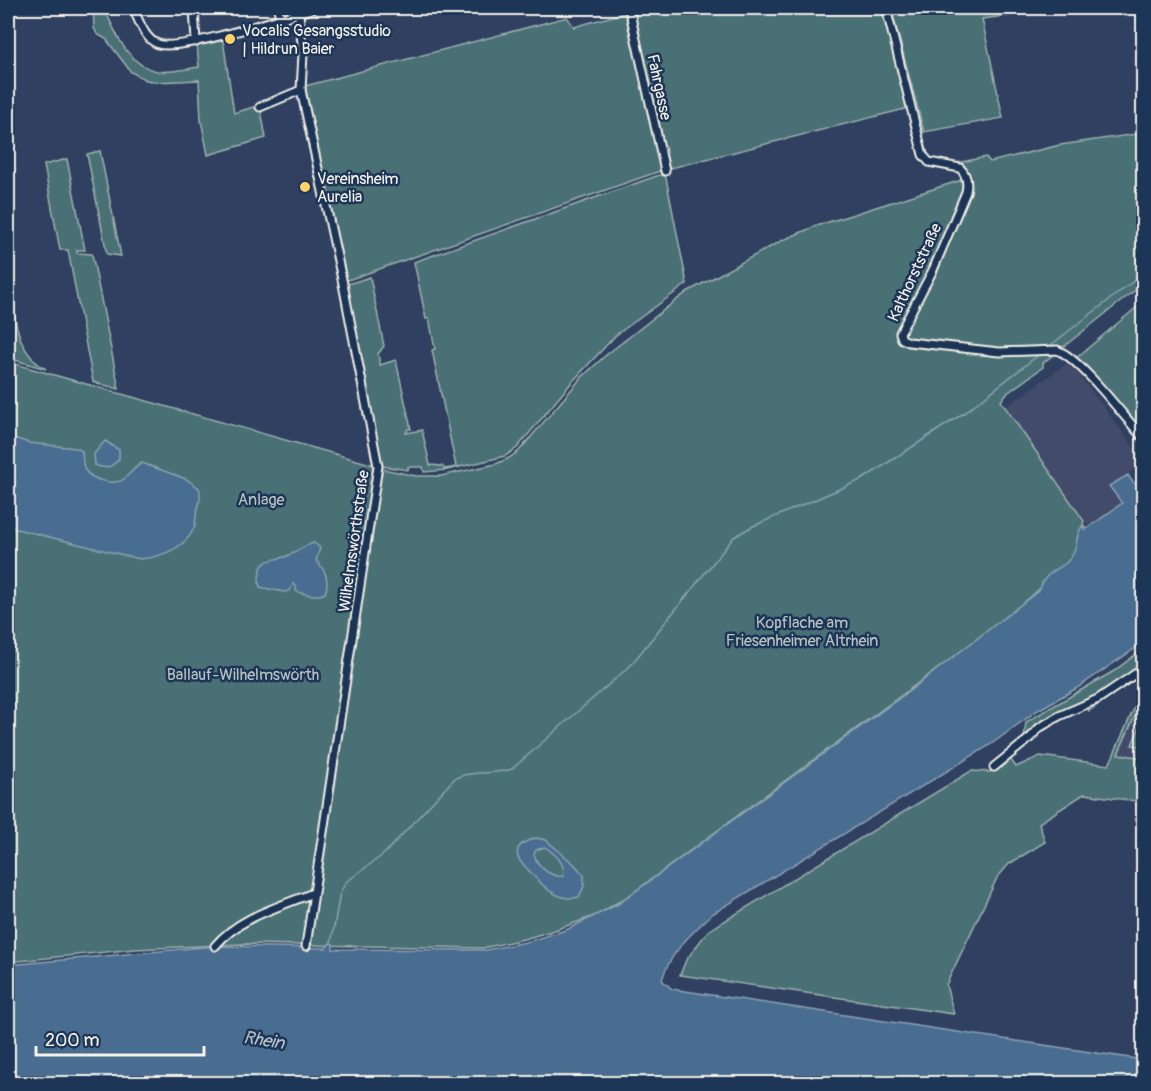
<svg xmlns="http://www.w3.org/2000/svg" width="1151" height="1091" font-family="Pangolin,sans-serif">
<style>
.built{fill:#424b6b}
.green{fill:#497175;stroke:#9eb1ae;stroke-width:1.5}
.water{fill:#496d90;stroke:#8da2b3;stroke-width:1.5;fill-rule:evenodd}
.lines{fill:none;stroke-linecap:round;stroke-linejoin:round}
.stream{stroke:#8da2b3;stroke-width:1.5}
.minor-casing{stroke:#f4f1e8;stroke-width:11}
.minor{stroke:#1d3557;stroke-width:7}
.poi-dot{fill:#ffd166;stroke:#1d3557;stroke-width:2}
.labels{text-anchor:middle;stroke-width:5;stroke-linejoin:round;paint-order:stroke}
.poi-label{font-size:16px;fill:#f4f1e8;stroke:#1d3557;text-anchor:start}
.street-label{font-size:16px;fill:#f4f1e8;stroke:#1d3557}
.park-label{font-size:16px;fill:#b8c4c0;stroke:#1d3557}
.water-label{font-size:18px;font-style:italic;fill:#b8c3c9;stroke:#1d3557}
</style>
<rect width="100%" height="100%" fill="#304061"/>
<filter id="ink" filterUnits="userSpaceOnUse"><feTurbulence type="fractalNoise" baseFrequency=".0167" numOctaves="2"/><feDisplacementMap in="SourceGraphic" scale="12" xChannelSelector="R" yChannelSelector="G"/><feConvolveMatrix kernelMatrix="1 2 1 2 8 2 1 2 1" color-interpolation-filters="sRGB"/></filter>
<g filter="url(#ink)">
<g class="built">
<path d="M1069 362 1143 459V464L1113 485 1122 503 1089 527 1003 409Z"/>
<path d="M1143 698V719L1132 745 1143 747V758L1118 754Z"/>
</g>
<g class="green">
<path d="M93 8H104C116 32 126 65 157 71 170 73 186 69 199 67L197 45 223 40 234 113 260 105 266 138 208 155 201 120 199 80 157 82 146 80 131 72 106 39 97 34 94 28Z"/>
<path d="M645 8H884L909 108 663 170 345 281 305 86 567 17 574 27 627 12 634 13 646 10Z"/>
<path d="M891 8H1067L982 19 1003 118 924 132Z"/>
<path d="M1143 133V284L1043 363V367L1006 394 1001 401 1084 521 1083 524 1090 535 1075 556 1012 614 630 895 597 915 555 930 524 939 483 948 244 944 135 949 8 962V362L378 466V468L416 476H441L496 464 509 458 519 451 582 377 606 355 687 292 783 240 816 226 968 178 963 168 957 163 986 157 990 162 1060 145Z"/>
<path d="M100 151 121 256 107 254 87 154Z"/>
<path d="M67 159 85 250H77V253L92 254 119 389 93 382 68 250H60L44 165Z"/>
<path d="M665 173 687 284 616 335 572 382 517 448 505 456 489 460 447 470 424 472 423 467H408V470L382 466 345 285 370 277 384 346 378 354 380 365 396 360 411 429H408L406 433 422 430 430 465 442 466 445 469 456 467 432 350 435 349 429 318 426 319 414 262Z"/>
<path d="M8 280C14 311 15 353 46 369L8 358Z"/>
<path d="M1143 302V436L1076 358Z"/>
<path d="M1143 649V681L1140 676 1089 711 1083 702 1056 713 1024 738 1026 722 1114 671Z"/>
<path d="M1143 688V698L1118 754 1143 758V802L1084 794 1039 823 1045 842 1009 864 997 878 946 985 954 1014 680 975 686 960 708 931 971 771 990 772 1009 757 1016 767 1040 756 1109 765Z"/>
<path d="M1143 719V747L1132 745Z"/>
</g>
<g class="water">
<path d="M8 436 29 443 76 448 82 451C83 457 82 465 85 470 91 480 114 486 124 479 130 474 135 467 142 463L186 479 199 488C202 499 198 505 196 516 195 521 196 526 193 530 184 549 160 557 140 559L8 527Z"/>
<path d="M105 441 119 450V459C112 467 106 470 95 465L94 454Z"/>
<path d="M1128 475 1132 481 1143 489V643L1077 688 1038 710 990 745 712 914C692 933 670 952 662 980L672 989 1143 1060V1083L8 1084V965L215 946 326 948 330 943 333 944V949L486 950 526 942 566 930 618 904 912 689 1037 592C1042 588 1041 584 1044 580 1051 569 1067 567 1073 554 1078 544 1075 537 1082 526L1085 530 1122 503 1109 486Z"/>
<path d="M314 543 320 548 316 561C326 570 330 580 325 593 317 598 304 594 296 591V586L293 584 289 591 284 592 260 587C258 581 259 578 260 572 263 557 276 561 287 556 296 553 303 546 314 543Z"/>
<path d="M536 838 546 840 575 865 584 875V886L579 897C553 904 536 877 520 861 511 847 525 841 536 838ZM545 847C555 854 565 862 564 876 551 878 537 867 534 854L536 850Z"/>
</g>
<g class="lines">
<g class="stream">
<path d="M1047 348 1144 273"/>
<path d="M331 943 340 893 346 882 384 854 454 779C468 770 495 775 512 769L630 666 734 537 751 527 863 479 964 413 1041 353"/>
</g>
<g class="minor-casing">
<g id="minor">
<path d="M133 8C139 20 144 39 158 44 181 52 287 16 315 8"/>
<path d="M194 8 196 42"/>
<path d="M278 8 280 19"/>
<path d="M629 8 665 171"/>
<path d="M886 8 923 155 929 162 960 168C967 175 968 183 966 192L933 270 903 327 900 333 902 339 909 342 999 352 1057 350C1080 358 1125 418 1144 439"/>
<path d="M299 13 303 54 301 90 343 284 378 466 306 946"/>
<path d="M260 107 301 90"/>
<path d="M994 767 1030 738 1039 728 1059 716 1098 699 1144 668"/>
<path d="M215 946C239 917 279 907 313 893"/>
</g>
</g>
<use href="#minor" class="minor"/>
</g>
</g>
<g class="poi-dot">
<circle cx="230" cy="39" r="6"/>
<circle cx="305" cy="187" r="6"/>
</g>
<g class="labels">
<g class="poi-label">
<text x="242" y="36">Vocalis Gesangsstudio<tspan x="242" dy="18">| Hildrun Baier</tspan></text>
<text x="317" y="184">Vereinsheim<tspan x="317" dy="18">Aurelia</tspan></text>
</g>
<g class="street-label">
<text transform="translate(660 87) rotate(78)" y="6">Fahrgasse</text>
<text transform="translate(914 272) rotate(-65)" y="6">Kalthorststraße</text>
<text transform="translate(353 541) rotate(-82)" y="6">Wilhelmswörthstraße</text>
</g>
<g class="park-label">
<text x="261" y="505">Anlage</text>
<text x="802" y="628">Kopflache am<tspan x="802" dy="18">Friesenheimer Altrhein</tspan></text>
<text x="243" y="680">Ballauf-Wilhelmswörth</text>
</g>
<g class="water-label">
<text transform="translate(264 1040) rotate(9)" y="6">Rhein</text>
</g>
</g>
<rect width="1151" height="1091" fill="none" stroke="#1d3557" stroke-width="30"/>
<rect x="15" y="15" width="1121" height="1061" fill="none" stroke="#f4f1e8" stroke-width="2" filter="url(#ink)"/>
<path d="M36 1046v9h168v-9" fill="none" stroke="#f4f1e8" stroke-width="3"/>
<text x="45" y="1046" font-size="18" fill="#f4f1e8" stroke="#1d3557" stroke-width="4.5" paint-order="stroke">200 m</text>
</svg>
